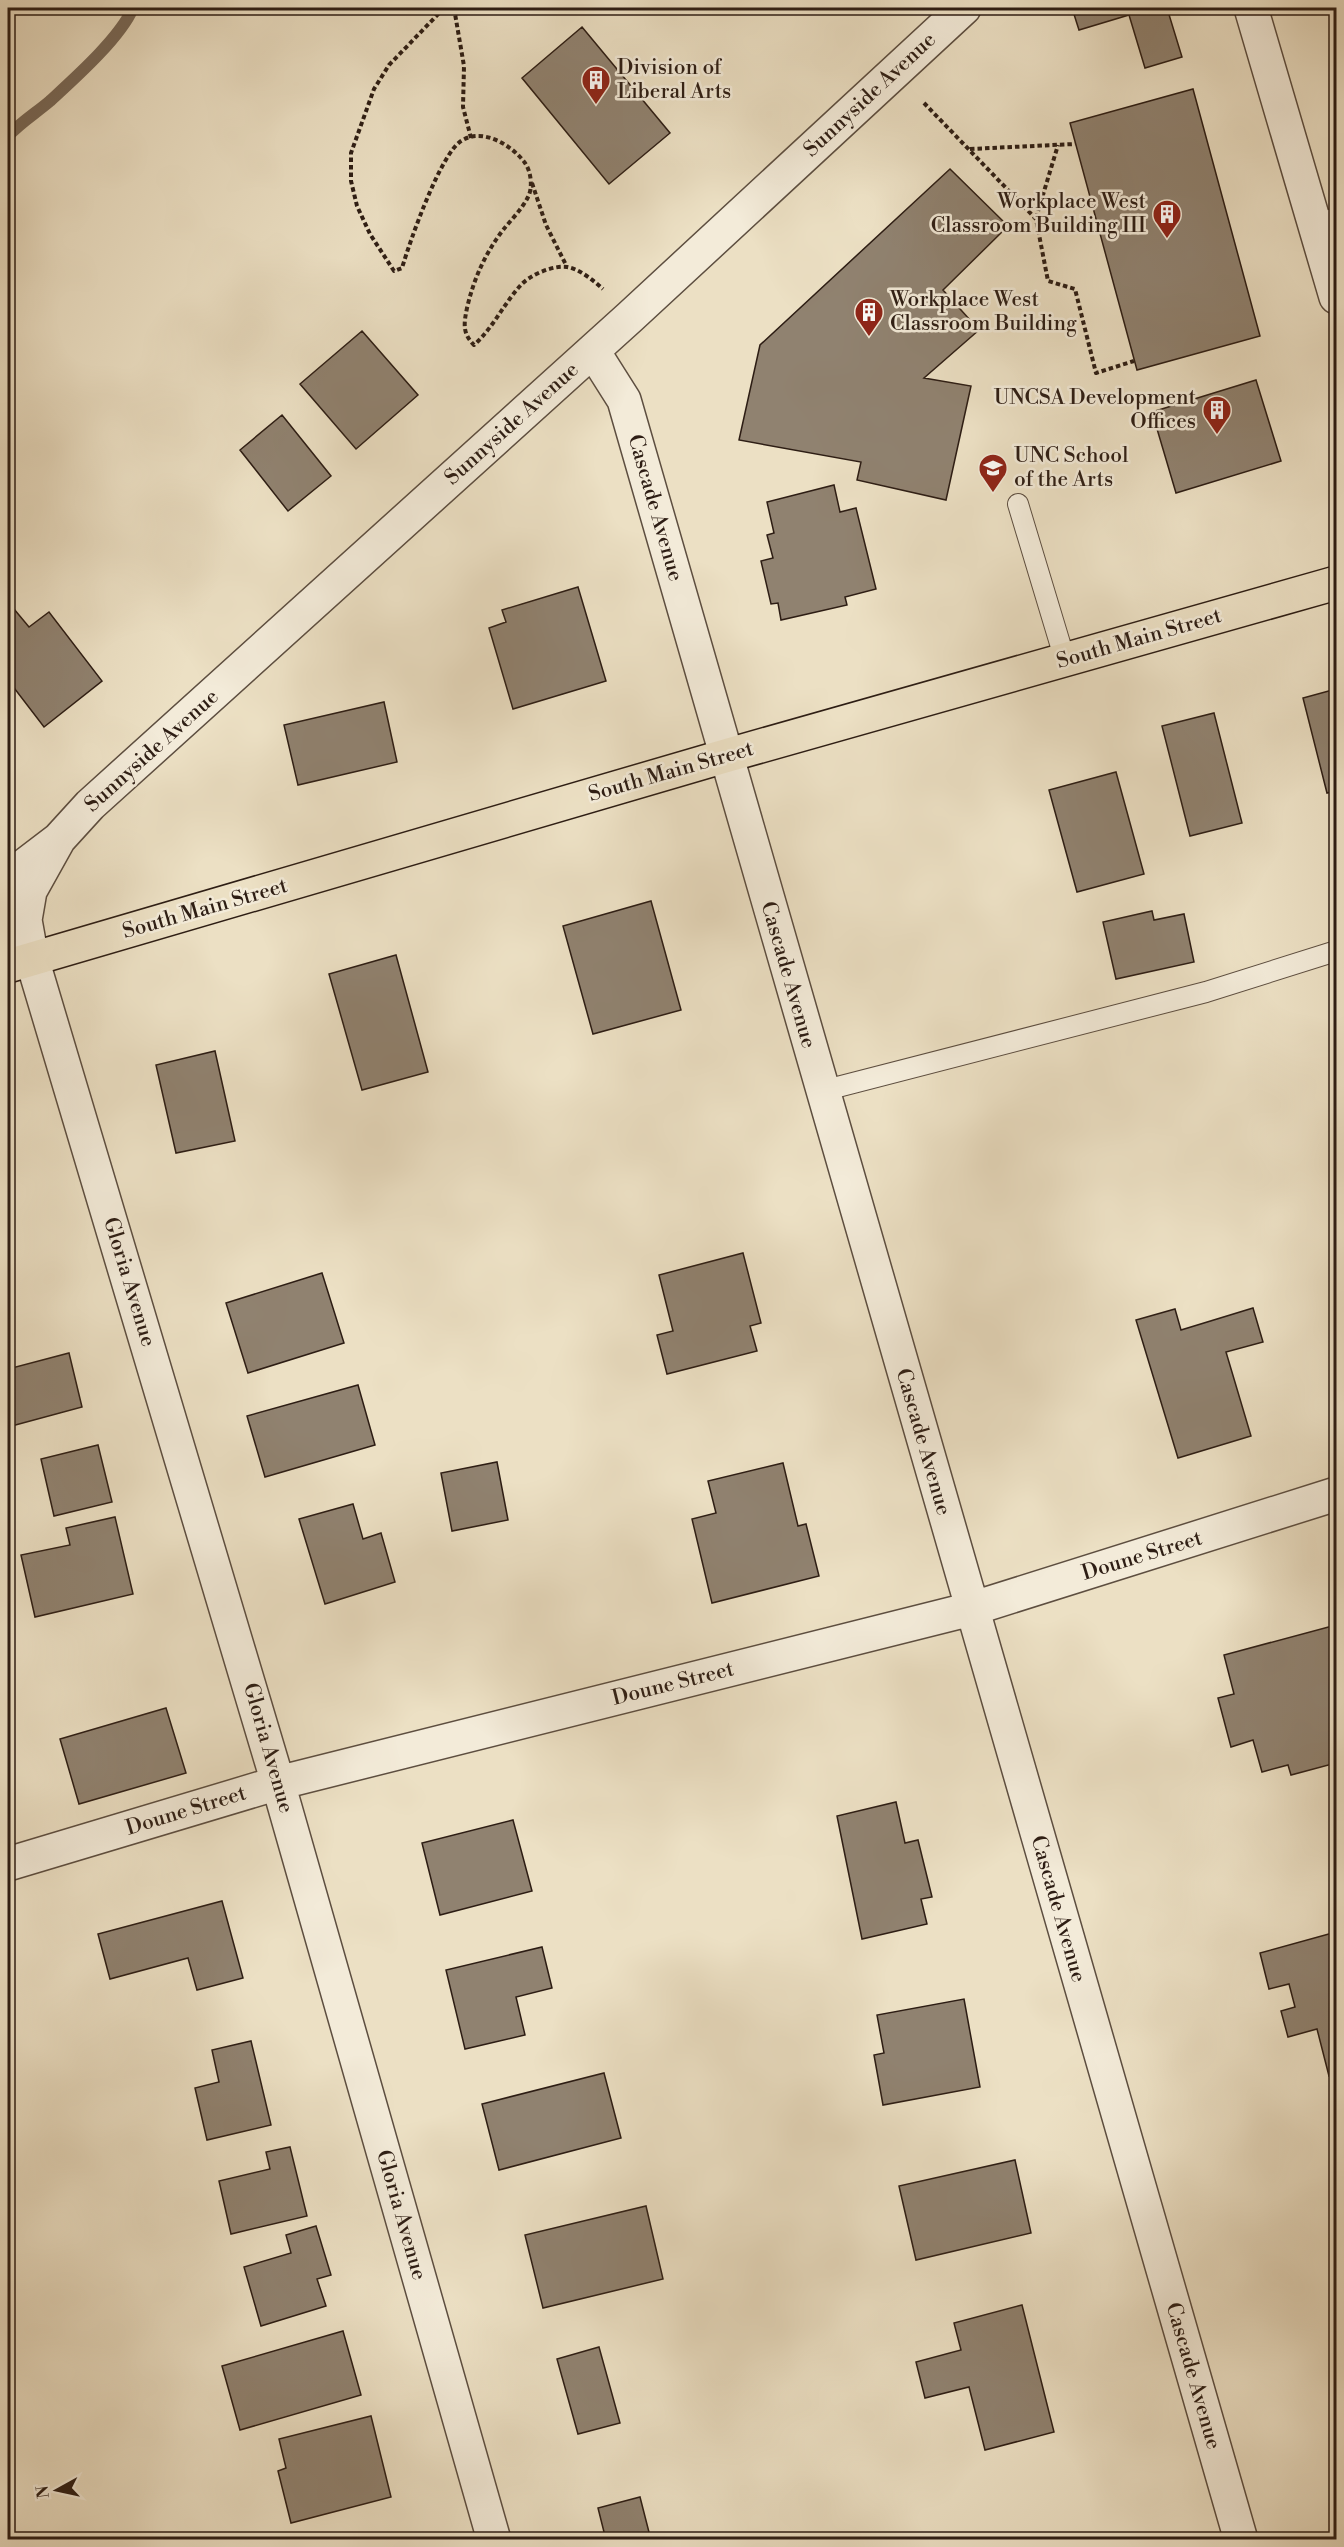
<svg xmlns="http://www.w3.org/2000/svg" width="1344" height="2547" viewBox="0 0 1344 2547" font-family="'Libre Bodoni',serif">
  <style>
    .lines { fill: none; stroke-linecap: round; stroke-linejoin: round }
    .stream { stroke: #796a5a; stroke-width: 12 }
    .building { fill: #908270; stroke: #2d1d14; stroke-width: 1.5 }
    .lane-casing { stroke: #5d4e40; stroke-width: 22 }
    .street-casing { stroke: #5d4e40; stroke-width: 36 }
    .primary-casing { stroke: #2d1d14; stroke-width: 36 }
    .path { stroke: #2d1d14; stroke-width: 4; stroke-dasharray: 4.5 3; stroke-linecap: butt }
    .lane { stroke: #f3ebd9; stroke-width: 20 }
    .street { stroke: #f3ebd9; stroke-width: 33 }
    .primary { stroke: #ece0c4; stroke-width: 33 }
    .labels { text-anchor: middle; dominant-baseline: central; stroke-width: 5; stroke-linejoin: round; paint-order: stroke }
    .poi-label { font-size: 21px; fill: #2d1d14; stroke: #f3ebd9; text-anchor: start }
    .street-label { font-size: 21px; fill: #2d1d14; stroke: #f3ebd9 }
  </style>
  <rect width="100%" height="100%" fill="#ece0c4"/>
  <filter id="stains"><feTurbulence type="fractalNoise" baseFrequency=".00333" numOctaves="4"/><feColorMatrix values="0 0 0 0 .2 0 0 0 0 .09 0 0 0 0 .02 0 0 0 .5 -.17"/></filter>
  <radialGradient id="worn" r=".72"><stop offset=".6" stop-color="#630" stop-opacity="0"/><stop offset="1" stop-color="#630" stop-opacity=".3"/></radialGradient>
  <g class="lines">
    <path class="stream" d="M8 136C21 122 36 113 50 101 75 78 120 38 133 8"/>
  </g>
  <path class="building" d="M1072 8H1167L1182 57 1145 68 1129 15 1079 30Z
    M582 27 670 133 609 184 522 78Z
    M1193 89 1260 336 1137 370 1070 123Z
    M950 169 1008 226 943 290 979 330 924 378 971 386 946 500 857 480 861 462 739 440 760 345Z
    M362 331 418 395 356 449 300 384Z
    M1256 380 1281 461 1176 493 1152 412Z
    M282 415 331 476 288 511 240 450Z
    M834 485 840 512 856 508 876 589 845 597 847 605 781 620 778 603 771 604 761 561 773 558 767 535 774 533 767 502Z
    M578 587 606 681 513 709 489 628 506 622 502 610Z
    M14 609 29 627 49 612 102 681 44 727 8 680V614Z
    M1336 689V791L1327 793 1303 698Z
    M384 702 397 762 298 785 284 725Z
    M1214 713 1242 823 1190 836 1162 726Z
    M1116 772 1144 874 1077 892 1049 790Z
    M651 901 681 1010 593 1034 563 926Z
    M1152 911 1154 920 1184 914 1194 962 1116 979 1103 922Z
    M396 955 428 1072 362 1090 329 974Z
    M215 1051 235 1141 176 1153 156 1065Z
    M743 1253 761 1323 750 1326 757 1351 667 1374 657 1335 673 1331 659 1275Z
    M322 1273 344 1343 248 1373 226 1303Z
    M1253 1308 1263 1342 1226 1352 1251 1436 1178 1458 1136 1320 1175 1309 1181 1330Z
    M69 1353 82 1407 8 1427V1369Z
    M358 1385 375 1445 265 1477 247 1416Z
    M98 1445 112 1502 54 1516 41 1459Z
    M497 1462 508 1520 452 1531 441 1473Z
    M783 1463 798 1526 806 1524 819 1576 712 1603 692 1519 716 1513 708 1481Z
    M353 1504 363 1539 381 1533 395 1582 325 1604 299 1519Z
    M115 1517 133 1594 35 1617 21 1555 70 1545 66 1528Z
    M1336 1625V1763L1291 1775 1288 1765 1262 1772 1253 1740 1231 1747 1218 1698 1234 1694 1224 1655Z
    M166 1708 186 1773 79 1804 60 1739Z
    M896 1802 905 1843 918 1840 932 1897 921 1899 927 1924 862 1939 837 1816Z
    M513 1820 532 1891 440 1915 422 1843Z
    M222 1901 243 1978 197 1990 188 1958 110 1979 98 1934Z
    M1336 1932V2074L1329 2076 1317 2029 1288 2037 1281 2011 1295 2007 1289 1984 1269 1989 1260 1953Z
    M542 1947 552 1988 516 1997 525 2035 465 2049 446 1970Z
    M964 1999 980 2087 883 2105 874 2055 884 2053 877 2015Z
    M251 2041 271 2125 207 2140 195 2088 219 2082 212 2050Z
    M604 2073 621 2138 499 2170 482 2104Z
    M290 2147 307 2216 231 2234 219 2181 270 2169 266 2152Z
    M1015 2160 1031 2233 916 2260 899 2186Z
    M646 2206 663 2279 543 2308 525 2235Z
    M316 2226 331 2275 317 2279 326 2306 261 2326 244 2267 291 2253 286 2235Z
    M1022 2305 1054 2432 985 2450 969 2387 925 2398 916 2362 961 2350 954 2323Z
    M343 2331 361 2395 240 2430 222 2366Z
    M599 2347 620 2423 578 2434 557 2359Z
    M371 2416 391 2497 291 2523 278 2471 286 2468 279 2439Z
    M640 2497 651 2540H606L598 2508Z"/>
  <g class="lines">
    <g class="lane-casing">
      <path id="lane" d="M1315 225 1336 218
        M1018 504 1065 660
        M822 1091 1206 992 1336 951"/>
    </g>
    <g class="street-casing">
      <path id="street" d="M1251 8 1336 297
        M593 351 624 400 1241 2540
        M59 839 30 891 25 920 32 959 278 1783 494 2540
        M8 878 59 839 90 805 630 317 964 8
        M8 1864 278 1783 971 1609 1336 1494"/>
    </g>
    <g class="primary-casing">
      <path id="primary" d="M8 966 725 756 1336 583"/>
    </g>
    <path class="path" d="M444 8 389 65 374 89 351 153V181L357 206 370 234 394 271 402 268C410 241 440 155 461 141 482 127 512 145 525 163 531 171 533 188 528 197 522 209 511 220 503 230 485 254 474 278 467 308 464 323 462 333 474 345 493 328 503 305 520 286 529 275 553 265 567 267 580 269 594 281 603 289
      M454 8 464 66 463 107 471 138
      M924 103 1036 219 1048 281 1075 289 1096 373 1134 361
      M970 149 1075 144
      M532 183 546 225 567 267
      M1036 218 1058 145"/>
    <use href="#lane" class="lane"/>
    <use href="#street" class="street"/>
    <use href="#primary" class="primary"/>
  </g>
  <defs>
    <g id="building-pin" transform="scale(1.5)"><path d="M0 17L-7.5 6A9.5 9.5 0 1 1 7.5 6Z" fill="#8f2418" stroke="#f3ebd9"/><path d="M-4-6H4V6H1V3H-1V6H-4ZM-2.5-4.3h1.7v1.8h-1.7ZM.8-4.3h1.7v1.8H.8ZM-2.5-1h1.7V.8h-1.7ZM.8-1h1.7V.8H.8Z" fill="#fff"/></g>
    <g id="university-pin" transform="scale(1.5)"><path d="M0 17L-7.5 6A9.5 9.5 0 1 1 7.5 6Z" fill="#8f2418" stroke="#f3ebd9"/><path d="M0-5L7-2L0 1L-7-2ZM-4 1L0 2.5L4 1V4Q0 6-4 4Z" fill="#fff"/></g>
  </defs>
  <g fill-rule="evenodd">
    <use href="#building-pin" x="596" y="80"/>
    <use href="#building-pin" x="1167" y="214"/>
    <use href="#building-pin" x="869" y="312"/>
    <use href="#building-pin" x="1217" y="410"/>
    <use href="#university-pin" x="993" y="468"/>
  </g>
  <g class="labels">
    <g class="poi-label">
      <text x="617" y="68">Division of<tspan x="617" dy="24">Liberal Arts</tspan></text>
      <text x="1146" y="202" text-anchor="end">Workplace West<tspan x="1146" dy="24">Classroom Building III</tspan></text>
      <text x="890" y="300">Workplace West<tspan x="890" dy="24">Classroom Building</tspan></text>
      <text x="1196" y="398" text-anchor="end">UNCSA Development<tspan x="1196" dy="24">Offices</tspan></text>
      <text x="1014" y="456">UNC School<tspan x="1014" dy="24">of the Arts</tspan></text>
    </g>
    <g class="street-label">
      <text transform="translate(870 95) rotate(-43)">Sunnyside Avenue</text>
      <text transform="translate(512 424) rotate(-42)">Sunnyside Avenue</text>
      <text transform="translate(655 508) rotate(74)">Cascade Avenue</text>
      <text transform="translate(1139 639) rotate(-16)">South Main Street</text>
      <text transform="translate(152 751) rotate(-42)">Sunnyside Avenue</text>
      <text transform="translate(671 772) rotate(-16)">South Main Street</text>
      <text transform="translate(205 909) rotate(-16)">South Main Street</text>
      <text transform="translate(788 975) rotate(74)">Cascade Avenue</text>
      <text transform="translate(129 1282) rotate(73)">Gloria Avenue</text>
      <text transform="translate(923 1442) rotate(74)">Cascade Avenue</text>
      <text transform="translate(1142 1556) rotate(-17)">Doune Street</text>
      <text transform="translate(673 1684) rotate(-14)">Doune Street</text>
      <text transform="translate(268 1748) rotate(74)">Gloria Avenue</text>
      <text transform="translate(186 1811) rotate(-17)">Doune Street</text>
      <text transform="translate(1058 1909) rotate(74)">Cascade Avenue</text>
      <text transform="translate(401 2215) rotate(74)">Gloria Avenue</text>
      <text transform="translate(1193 2376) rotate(74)">Cascade Avenue</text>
    </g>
  </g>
  <rect width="1344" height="2547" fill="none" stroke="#ece0c4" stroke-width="30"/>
  <rect x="9" y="9" width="1326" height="2529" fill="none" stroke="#2d1d14" stroke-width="3"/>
  <rect x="15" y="15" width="1314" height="2517" fill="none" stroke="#2d1d14" stroke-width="1.5"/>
  <g transform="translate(57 2490) rotate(262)" stroke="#f3ebd9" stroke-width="4.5" paint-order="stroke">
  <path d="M0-4.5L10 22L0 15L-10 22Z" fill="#2d1d14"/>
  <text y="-9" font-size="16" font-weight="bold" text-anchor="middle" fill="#2d1d14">N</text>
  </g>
  <rect width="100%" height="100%" filter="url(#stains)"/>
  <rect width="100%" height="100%" fill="url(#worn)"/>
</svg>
